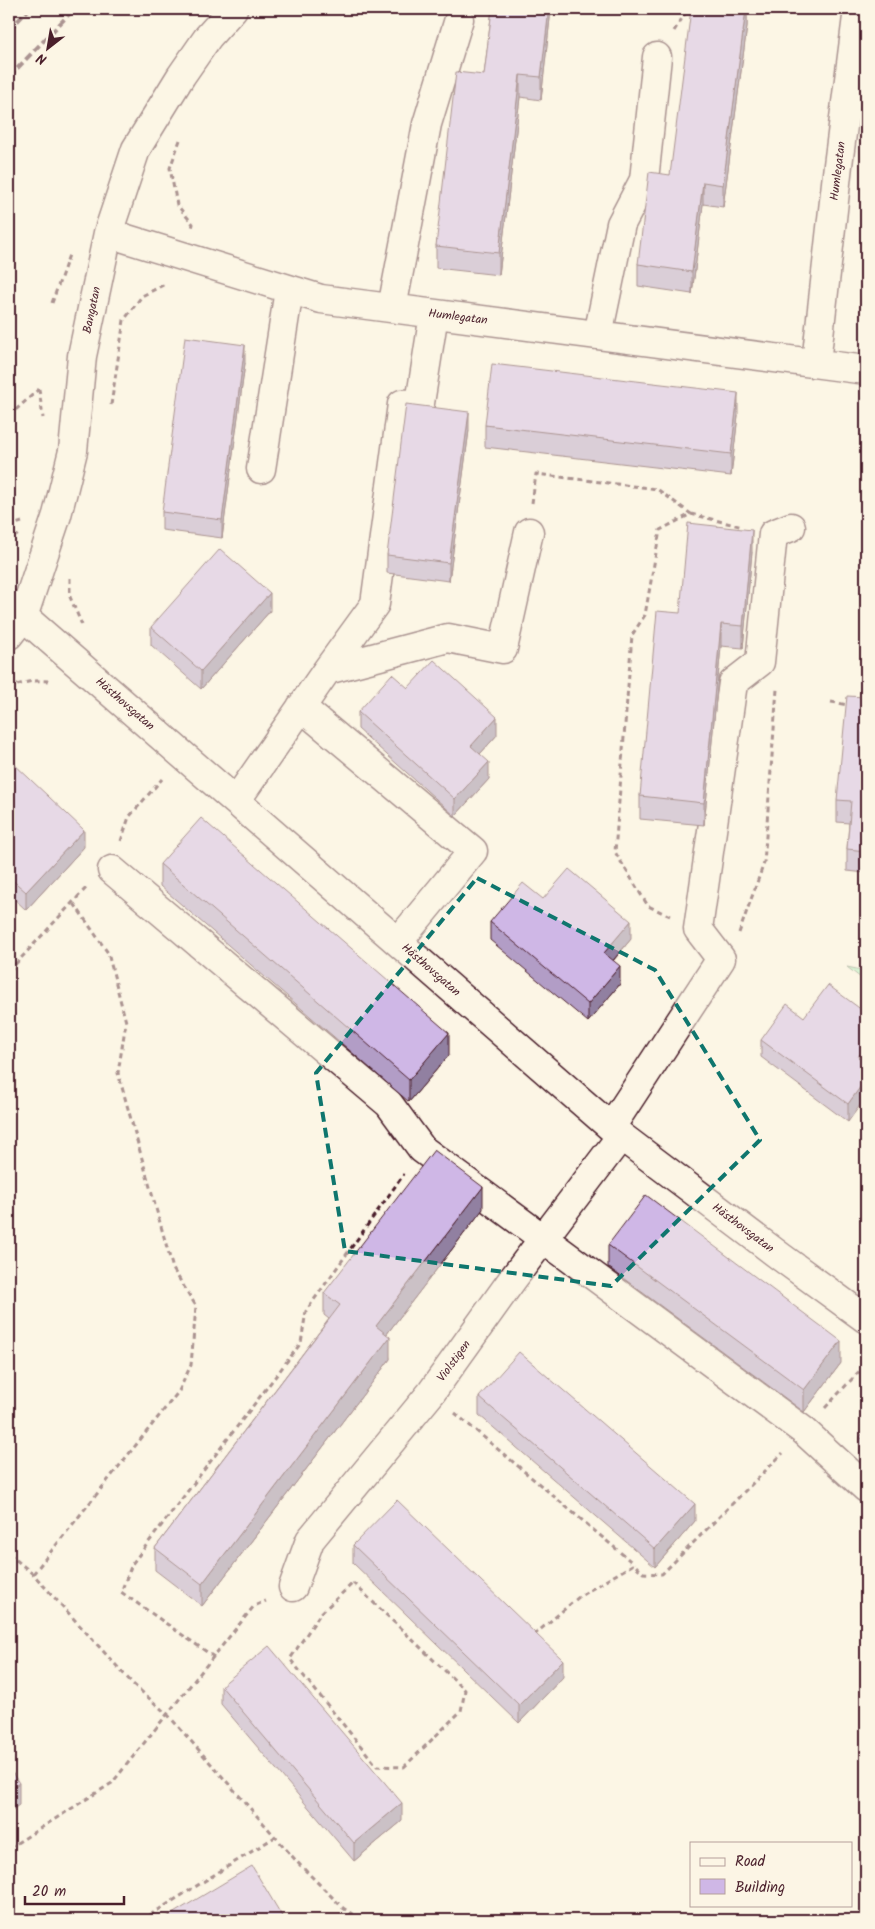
<svg xmlns="http://www.w3.org/2000/svg" width="875" height="1929" viewBox="0 0 875 1929" font-family="Kalam,sans-serif">
  <style>
    .green { fill: #abf0bb; stroke: #7a8873 }
    .lines { fill: none; stroke-linecap: round; stroke-linejoin: round }
    .minor-casing { stroke: #4a1f2b; stroke-width: 31 }
    .path { stroke: #4a1f2b; stroke-width: 3; stroke-dasharray: 5 4; stroke-linecap: butt }
    .minor { stroke: #fcf5e5; stroke-width: 28 }
    .rail { stroke: #4a1f2b; stroke-width: 4; stroke-dasharray: 8 4; stroke-linecap: butt }
    .wall { fill: #b29dc6; stroke: #4a1f2b }
    .shaded-wall { fill: #9180a1; stroke: #4a1f2b }
    .building { fill: #cfb7e6; stroke: #4a1f2b }
    .marked { fill: none; stroke: #0f766e; stroke-width: 4; stroke-dasharray: 10 6; stroke-linejoin: round }
    .labels { text-anchor: middle; dominant-baseline: central; stroke-width: 5; stroke-linejoin: round; paint-order: stroke }
    .street-label { font-size: 12px; fill: #4a1f2b; stroke: #fcf5e5 }
  </style>
  <rect width="100%" height="100%" fill="#fcf5e5"/>
  <filter id="ink" filterUnits="userSpaceOnUse"><feTurbulence type="fractalNoise" baseFrequency=".02" numOctaves="2"/><feDisplacementMap in="SourceGraphic" scale="10" xChannelSelector="R" yChannelSelector="G"/><feConvolveMatrix kernelMatrix="1 2 1 2 8 2 1 2 1" color-interpolation-filters="sRGB"/></filter>
  <g filter="url(#ink)">
    <path class="green" d="M847 967 866 971V982Z"/>
    <g class="lines">
      <g class="minor-casing">
        <path id="minor" d="M108 233 321 299 866 370
          M392 308 427 124 459 19
          M598 335 621 224 644 180 657 57
          M816 363 838 165 858 9
          M261 469 289 290
          M9 604 621 1136 781 1257 866 1319
          M9 635 23 617 57 515 73 451 82 356 108 233 136 149 181 76 208 37 233 9
          M327 670 375 604 402 404 420 403 434 314
          M301 707 473 851 398 942
          M236 801 327 670 448 638 503 649 529 532
          M112 870 389 1104 422 1149 804 1431 866 1488
          M611 1127 721 959 698 929 733 683 760 662 773 534 791 527
          M293 1587 310 1540 431 1393 512 1280 621 1136"/>
      </g>
      <path class="path" d="M674 31 688 9
        M180 140 170 168 177 205 193 224 192 228
        M52 303 70 252
        M39 389 43 418
        M111 405 124 320 142 296 165 284
        M9 416 39 389
        M532 503 536 474 657 489 691 514
        M9 526 22 522
        M9 530 18 536
        M70 578V597L82 625
        M9 689C21 682 35 680 49 681
        M831 702 848 705
        M121 841 129 817 162 779
        M670 916 648 906 615 852 632 635 645 615 660 530 691 514 743 527
        M739 933 764 863 777 689
        M9 971 87 887
        M825 1408 866 1364
        M455 1413 634 1564
        M9 1554 33 1574 133 1684 168 1715 300 1865 343 1908 361 1920
        M33 1574 179 1391 191 1365 196 1306 173 1269 118 1073 126 1022 108 953 73 902
        M353 1583 465 1690 461 1711 404 1767 377 1766 290 1659 320 1614Z
        M534 1635 580 1596 634 1564 643 1573 662 1574 783 1453
        M214 1657 121 1592 132 1564 301 1343 306 1311 404 1174
        M9 1848 112 1783 254 1606 266 1601
        M142 1920 275 1837"/>
      <use href="#minor" class="minor"/>
      <path class="rail" d="M9 30 29 9
        M9 77 74 9"/>
    </g>
    <path class="wall" d="M492 9H551L541 100 520 97 499 275 436 268V246L484 75Z
      M747 9V26L723 207 703 204 692 294 638 286V264L670 175Z
      M245 363 222 538 162 530V512Z
      M738 415 731 476 485 447V425Z
      M469 430 449 581 387 573V555Z
      M752 552 743 648 721 646 704 825 640 819V796L680 613Z
      M270 611 201 689 151 645V627Z
      M408 688 497 735 480 754 489 779 455 816 358 729V712Z
      M866 697V873L847 871V849L849 823 837 822V800Z
      M9 767 84 847 26 910 9 894Z
      M160 864 449 1055 409 1102 160 886Z
      M543 899 631 939 613 961 620 984 588 1022 490 940V922Z
      M866 1013 848 1122 761 1057V1040L804 1017Z
      M483 1209 386 1335 390 1359 202 1606 155 1570V1548L329 1319 324 1315V1293Z
      M608 1245 841 1363 804 1412 608 1267Z
      M479 1397 695 1521 655 1567 479 1415Z
      M866 1429V1460L860 1455V1437Z
      M353 1545 563 1677 519 1723 353 1563Z
      M221 1686 402 1821 354 1861 221 1704Z"/>
    <path class="shaded-wall" d="M549 9H551L541 100V77Z
      M746 9H747V26L723 207V185Z
      M520 75V97L499 275V253Z
      M703 182V204L692 294V272Z
      M245 345V363L222 538V520Z
      M738 393V415L731 476V454Z
      M469 412V430L449 581V563Z
      M752 530V552L743 648V626Z
      M270 593V611L201 689V671Z
      M721 624V646L704 825V803Z
      M497 717V735L471 764V746Z
      M489 762V779L455 816V799Z
      M84 830V847L26 910V892Z
      M631 921V939L604 971V953Z
      M620 966V984L588 1022V1004Z
      M449 1033V1055L409 1102V1080Z
      M866 1046V1063L858 1057Z
      M866 1079V1097L848 1122V1104Z
      M483 1187V1209L376 1348V1326Z
      M390 1337V1359L202 1606V1584Z
      M841 1341V1363L804 1412V1390Z
      M695 1504V1521L655 1567V1549Z
      M563 1660V1677L519 1723V1705Z
      M19 1783V1805L9 1812V1790Z
      M402 1803V1821L354 1861V1843Z
      M282 1916V1920H275Z"/>
    <path class="building" d="M492 9H549L541 77 520 75 499 253 436 246 456 72 484 75Z
      M691 9H746L723 185 703 182 692 272 638 264 649 172 670 175Z
      M185 337 245 345 222 520 162 512Z
      M492 364 738 393 731 454 485 425Z
      M406 404 469 412 449 563 387 555Z
      M688 523 752 530 743 626 721 624 704 803 640 796 657 611 680 613Z
      M220 549 270 593 201 671 151 627Z
      M434 660 497 717 471 746 489 762 455 799 358 712 392 674 408 688Z
      M847 696 866 697V851L847 849 851 801 837 800Z
      M13 763 84 830 26 892 9 877V767Z
      M201 818 449 1033 409 1080 160 864Z
      M569 869 631 921 604 953 620 966 588 1004 490 922 523 883 543 899Z
      M828 985 866 1013V1046L858 1057 866 1063V1079L848 1104 761 1040 787 1004 804 1017Z
      M434 1150 483 1187 376 1326 390 1337 202 1584 155 1548 340 1305 324 1293Z
      M646 1195 841 1341 804 1390 608 1245Z
      M519 1352 695 1504 655 1549 479 1397Z
      M866 1429V1442L860 1437Z
      M397 1500 563 1660 519 1705 353 1545Z
      M269 1646 402 1803 354 1843 221 1686Z
      M9 1768 19 1783 9 1790Z
      M252 1866 282 1916 275 1920H162Z"/>
  </g>
  <path d="M0 0H875V1929H0ZM477 878 655 970 760 1140 611 1286 345 1251 316 1073Z" fill="#fcf5e5" fill-opacity=".55" fill-rule="evenodd"/>
  <path class="marked" d="M477 878 655 970 760 1140 611 1286 345 1251 316 1073Z"/>
  <g class="labels">
    <g class="street-label">
      <text transform="translate(838 171) rotate(-83)">Humlegatan</text>
      <text transform="translate(92 310) rotate(-78)">Bangatan</text>
      <text transform="translate(458 317) rotate(7)">Humlegatan</text>
      <text transform="translate(125 704) rotate(41)">Hästhovsgatan</text>
      <text transform="translate(431 970) rotate(41)">Hästhovsgatan</text>
      <text transform="translate(743 1228) rotate(37)">Hästhovsgatan</text>
      <text transform="translate(454 1361) rotate(-54)">Violstigen</text>
    </g>
  </g>
  <rect width="875" height="1929" fill="none" stroke="#fcf5e5" stroke-width="30"/>
  <rect x="15" y="15" width="845" height="1899" fill="none" stroke="#4a1f2b" stroke-width="2" filter="url(#ink)"/>
  <rect x="690" y="1842" width="162" height="65" fill="#fcf5e5" stroke="#b59f9b"/>
  <rect x="700" y="1858" width="25" height="8" fill="#fcf5e5" stroke="#b59f9b"/>
  <text x="735" y="1866" font-size="15" fill="#4a1f2b">Road</text>
  <rect x="700" y="1879" width="25" height="15" fill="#cfb7e6" stroke="#b59f9b"/>
  <text x="735" y="1892" font-size="15" fill="#4a1f2b">Building</text>
  <g transform="translate(48 48) rotate(211)" stroke="#fcf5e5" stroke-width="4" paint-order="stroke">
  <path d="M0-4L9 19L0 12L-9 19Z" fill="#4a1f2b"/>
  <text y="-8" font-size="14" font-weight="bold" text-anchor="middle" fill="#4a1f2b">N</text>
  </g>
  <path d="M25 1896v8h99v-8" fill="none" stroke="#4a1f2b" stroke-width="2.5"/>
  <text x="32" y="1896" font-size="15" fill="#4a1f2b" stroke="#fcf5e5" stroke-width="4" paint-order="stroke">20 m</text>
</svg>
